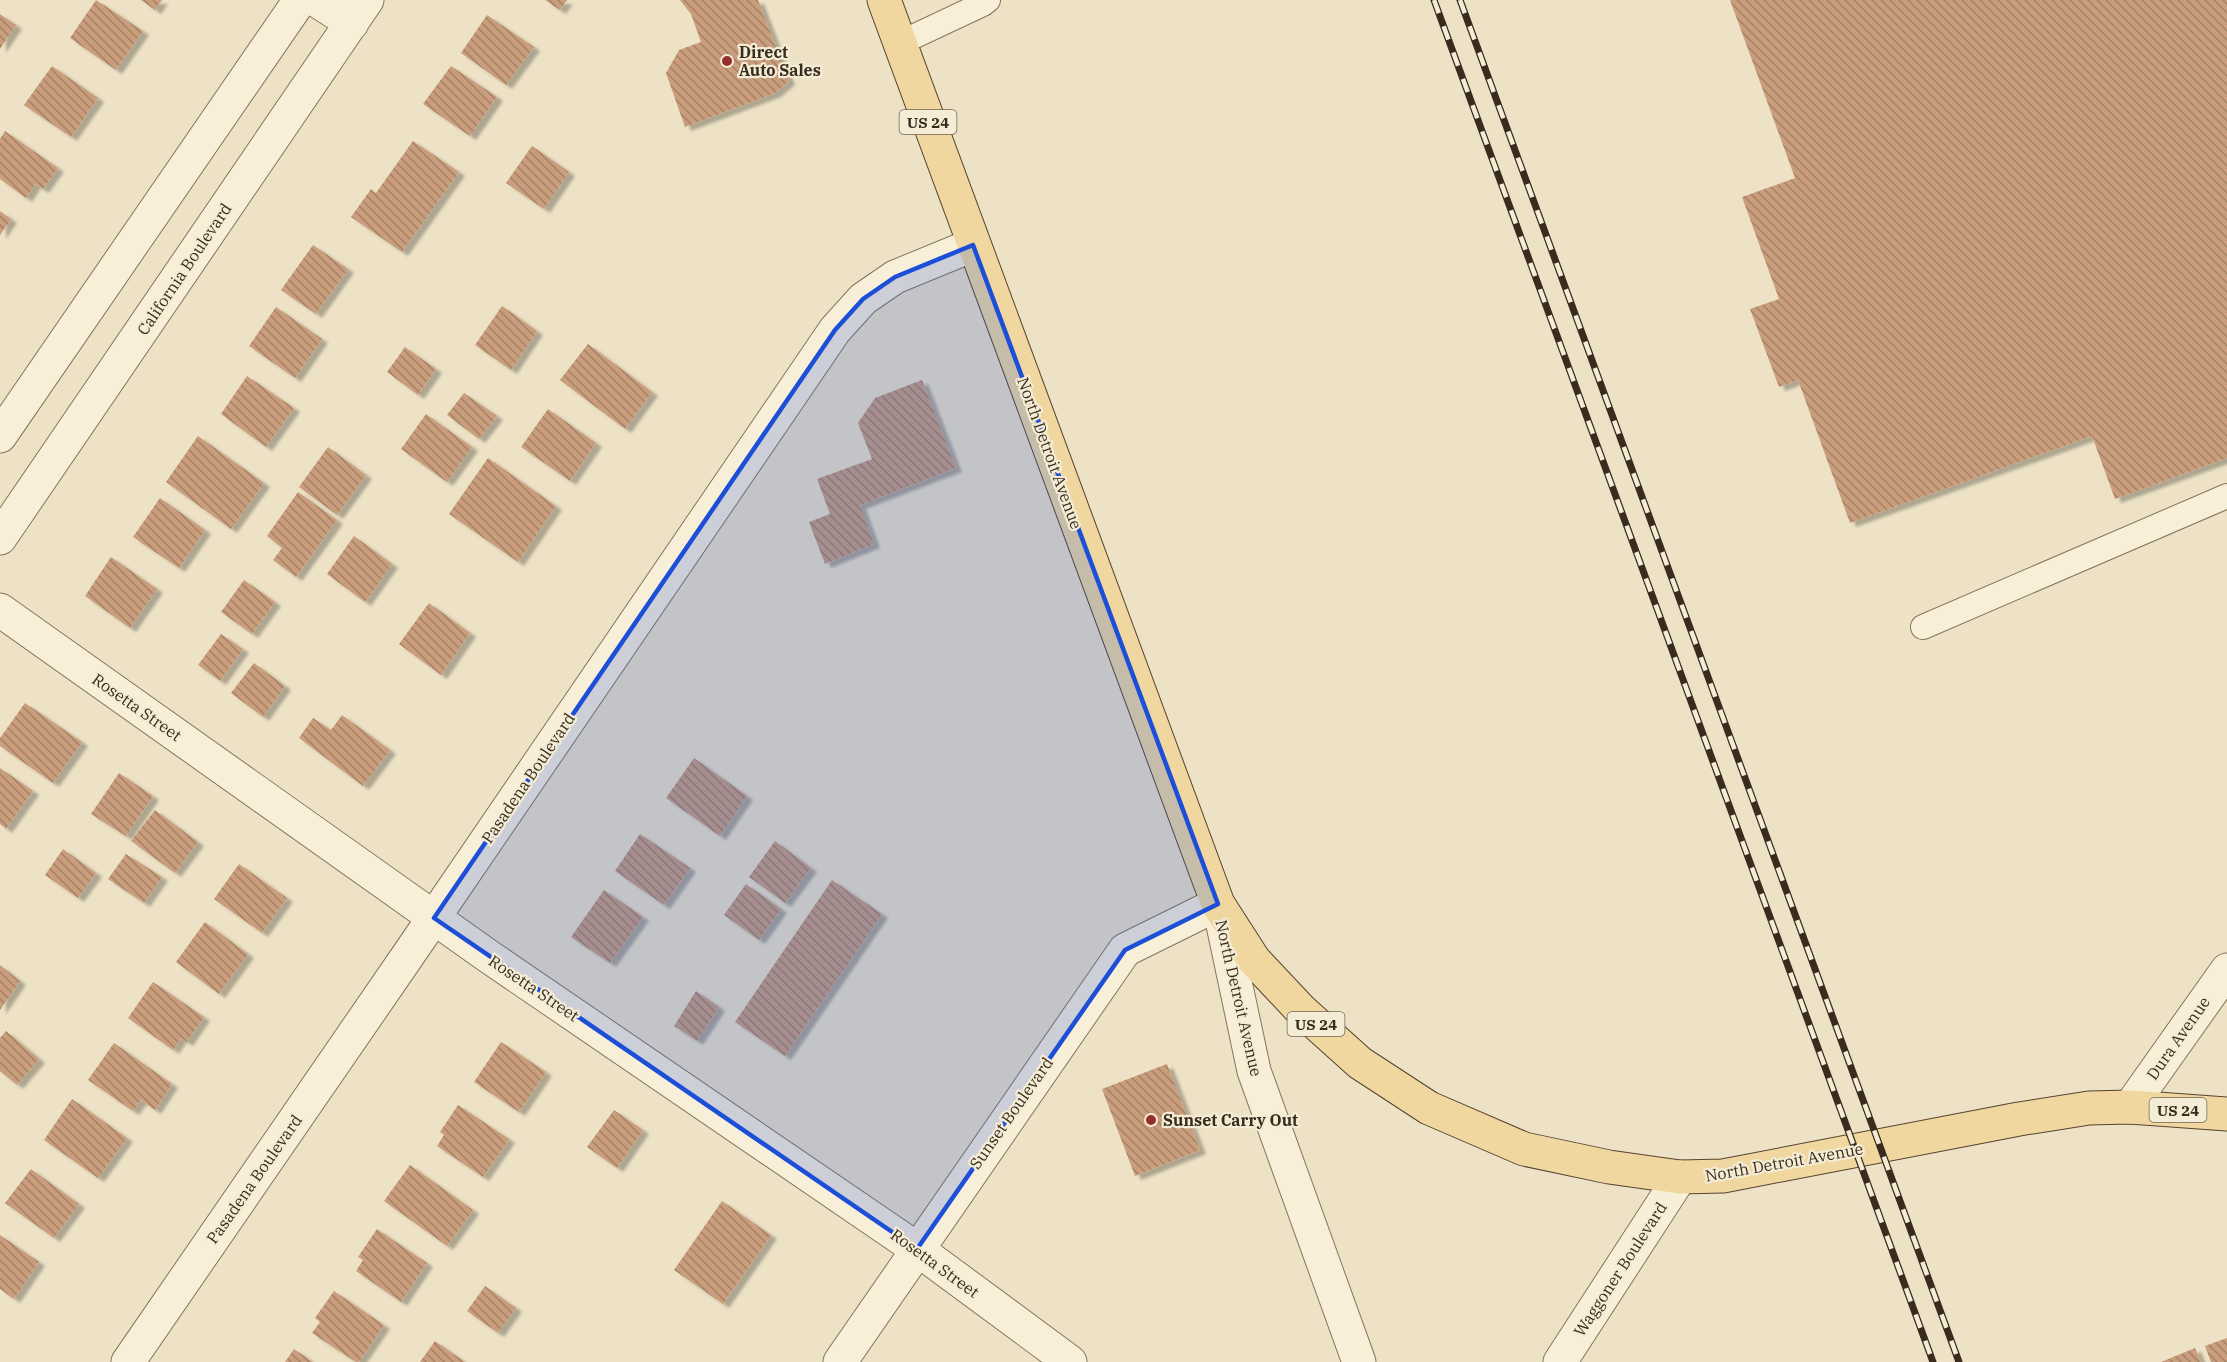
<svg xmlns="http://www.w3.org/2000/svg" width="2227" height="1362" viewBox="0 0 2227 1362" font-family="'IBM Plex Serif',serif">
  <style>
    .building { fill: url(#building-back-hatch); filter: url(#shadow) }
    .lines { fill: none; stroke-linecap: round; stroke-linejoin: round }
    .service-casing { stroke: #88745c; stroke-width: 26 }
    .minor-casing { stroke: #88745c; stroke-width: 35 }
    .tertiary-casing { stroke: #88745c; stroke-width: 35 }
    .primary-casing { stroke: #564230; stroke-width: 35 }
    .service { stroke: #f8efd8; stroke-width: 24 }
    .minor { stroke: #f8efd8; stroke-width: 33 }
    .tertiary { stroke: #f8efd8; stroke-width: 33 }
    .primary { stroke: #efd79f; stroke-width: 33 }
    .rail-casing { stroke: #382c1f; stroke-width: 7 }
    .rail { stroke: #f5ecd5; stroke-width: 4.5; stroke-dasharray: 14; stroke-linecap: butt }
    .marked { fill: #1d4ed8; fill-opacity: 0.2; stroke: #1d4ed8; stroke-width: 4.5; stroke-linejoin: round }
    .poi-dot { fill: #952e2d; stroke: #f5ecd5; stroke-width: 2 }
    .labels { text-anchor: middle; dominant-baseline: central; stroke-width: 4.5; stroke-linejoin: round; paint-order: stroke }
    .shield { fill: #f5ecd5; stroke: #716656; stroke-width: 1.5 }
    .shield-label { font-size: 15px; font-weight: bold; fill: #382c1f }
    .poi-label { font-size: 16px; font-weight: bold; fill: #382c1f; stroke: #f5ecd5; text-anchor: start }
    .street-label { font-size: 16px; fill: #382c1f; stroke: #f5ecd5 }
  </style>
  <defs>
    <pattern id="building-back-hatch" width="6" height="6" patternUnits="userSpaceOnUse" patternTransform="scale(1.5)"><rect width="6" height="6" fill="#ca9e7c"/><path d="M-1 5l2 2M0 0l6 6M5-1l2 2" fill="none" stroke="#a58165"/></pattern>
    <filter id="shadow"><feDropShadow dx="6" dy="4" stdDeviation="1.5" flood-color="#0004"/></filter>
  </defs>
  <rect width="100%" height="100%" fill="#ede2c5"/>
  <path class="building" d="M96 0 143 31 116 70 70 38Z
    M141 0H162L155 10Z
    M545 0H567L560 10Z
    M680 0H758L789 81 775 93 685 127 666 73 679 50 701 42 691 14Z
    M1730 0H2227V458L2115 499 2092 436 1850 523 1798 380 1779 387 1750 309 1779 299 1742 197 1795 178Z
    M0 14 16 25 0 49Z
    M487 15 534 47 506 85 461 53Z
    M52 66 98 98 71 137 24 105Z
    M451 66 497 97 470 136 423 104Z
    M5 131 58 168 43 189 35 184 26 198 0 179V139Z
    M413 141 459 172 402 252 351 217 371 189 376 193Z
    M532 146 569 172 544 209 506 183Z
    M0 211 11 219 0 235Z
    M313 245 348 269 316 314 281 290Z
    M502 306 537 331 511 370 475 345Z
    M276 307 322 339 295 378 249 346Z
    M588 344 652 392 625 429 560 380Z
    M405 347 436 369 418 395 387 372Z
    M247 376 294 408 266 447 221 414Z
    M922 380 956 468 860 505 874 544 825 564 809 522 830 514 817 479 872 459 858 423 875 398Z
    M464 393 497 416 479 439 447 415Z
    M548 409 596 443 570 481 521 447Z
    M426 414 472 447 447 482 401 449Z
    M198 436 264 483 231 529 166 482Z
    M328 447 366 475 337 515 299 487Z
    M488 458 556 506 518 562 449 514Z
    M298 492 337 520 296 577 273 560 282 548 267 536Z
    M160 498 205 530 179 568 133 537Z
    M354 536 392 564 365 602 327 574Z
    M111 557 157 589 130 628 85 596Z
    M244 580 275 602 252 634 221 612Z
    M429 603 470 633 441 675 399 644Z
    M221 634 243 649 220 681 198 665Z
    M254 663 285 686 263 717 231 693Z
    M25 703 82 742 53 783 0 746V738Z
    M342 715 390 750 363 786 299 738 313 718 331 730Z
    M694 758 747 796 720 836 666 798Z
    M0 768 33 791 6 829 0 824Z
    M119 773 153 796 126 836 91 814Z
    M155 810 198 842 175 873 131 841Z
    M640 834 690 868 664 905 615 871Z
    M775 841 811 868 785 903 749 877Z
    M63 849 96 873 78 898 45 875Z
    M126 854 162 877 144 903 108 879Z
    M239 864 287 898 262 933 214 899Z
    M832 880 882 914 785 1056 735 1022Z
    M746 884 781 909 759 940 724 915Z
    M604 890 643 917 610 963 571 937Z
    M205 922 248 954 219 994 176 962Z
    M0 965 20 981 0 1010Z
    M153 982 204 1017 187 1042 181 1038 173 1050 128 1018Z
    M696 991 719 1007 697 1041 674 1026Z
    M6 1031 39 1059 17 1085 0 1071V1038Z
    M501 1042 546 1072 519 1112 474 1082Z
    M114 1043 172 1084 155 1110 141 1100 133 1111 88 1080Z
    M1167 1064 1200 1150 1135 1176 1102 1089Z
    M72 1099 127 1138 98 1178 44 1140Z
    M458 1105 509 1139 483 1177 437 1146 444 1135 440 1132Z
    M614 1110 643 1130 617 1168 587 1147Z
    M410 1165 473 1210 447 1246 384 1201Z
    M31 1169 79 1204 54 1238 5 1203Z
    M722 1201 771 1235 723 1304 674 1270Z
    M377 1229 427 1263 401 1302 356 1271 363 1260 358 1257Z
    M0 1235 39 1262 14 1299 0 1289Z
    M485 1286 516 1308 498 1333 467 1311Z
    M334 1291 384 1325 359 1362H356L312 1333 320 1322 315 1318Z
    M2227 1338V1362H2211L2205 1346Z
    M435 1341 465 1362H420Z
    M2195 1348 2201 1362H2161Z
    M294 1349 313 1362H285Z"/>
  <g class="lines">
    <g class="service-casing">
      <path id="service" d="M900 43 983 4 988 0
        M1923 627 2227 496"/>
    </g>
    <g class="minor-casing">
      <path id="minor" d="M316 0 352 23
        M0 436 300 0
        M0 538 367 0
        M0 610 488 956 917 1249 1070 1362
        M128 1362 411 951 835 330 863 299 895 277 973 245
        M840 1362 1125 950 1218 904"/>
    </g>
    <g class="tertiary-casing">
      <path id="tertiary" d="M1219 906 1254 1071 1359 1362
        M2130 1107 2227 970
        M1560 1362 1680 1177"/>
    </g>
    <g class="primary-casing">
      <path id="primary" d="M884 0 1218 904 1254 960 1301 1010 1360 1063 1429 1108 1524 1149 1609 1167 1680 1177 1723 1176 2019 1119 2089 1108 2130 1107 2227 1114"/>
    </g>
    <use href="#service" class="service"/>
    <use href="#minor" class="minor"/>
    <use href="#tertiary" class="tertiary"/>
    <use href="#primary" class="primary"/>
    <g class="rail-casing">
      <path id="rail" d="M1434 0 1933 1362
        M1460 0 1959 1362"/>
    </g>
    <use href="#rail" class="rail"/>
  </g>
  <path class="marked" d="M973 245 1218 904 1125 950 917 1249 434 918 835 330 863 299 895 277Z"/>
  <g class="poi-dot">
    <circle cx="727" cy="61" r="6"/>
    <circle cx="1151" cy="1120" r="6"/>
  </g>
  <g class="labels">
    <g class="shield">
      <rect x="899.5" y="110" width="57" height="24" rx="4.5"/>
      <rect x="1287.5" y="1012" width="57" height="24" rx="4.5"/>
      <rect x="2149.5" y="1098" width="57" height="24" rx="4.5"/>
    </g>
    <g class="shield-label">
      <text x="928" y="122">US 24</text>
      <text x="1316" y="1024">US 24</text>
      <text x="2178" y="1110">US 24</text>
    </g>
    <g class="poi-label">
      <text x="739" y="52">Direct<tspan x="739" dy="18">Auto Sales</tspan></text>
      <text x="1163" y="1120">Sunset Carry Out</text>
    </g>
    <g class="street-label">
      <text transform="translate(184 269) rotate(-56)">California Boulevard</text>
      <text transform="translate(1050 453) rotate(70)">North Detroit Avenue</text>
      <text transform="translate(137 707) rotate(35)">Rosetta Street</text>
      <text transform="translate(528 778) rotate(-56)">Pasadena Boulevard</text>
      <text transform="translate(534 988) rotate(34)">Rosetta Street</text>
      <text transform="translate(1239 998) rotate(77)">North Detroit Avenue</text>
      <text transform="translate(2178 1038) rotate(-55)">Dura Avenue</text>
      <text transform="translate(1011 1113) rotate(-55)">Sunset Boulevard</text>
      <text transform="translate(1784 1162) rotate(-10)">North Detroit Avenue</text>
      <text transform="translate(254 1179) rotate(-55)">Pasadena Boulevard</text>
      <text transform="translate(935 1263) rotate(36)">Rosetta Street</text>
      <text transform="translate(1620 1269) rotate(-57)">Waggoner Boulevard</text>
    </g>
  </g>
</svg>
